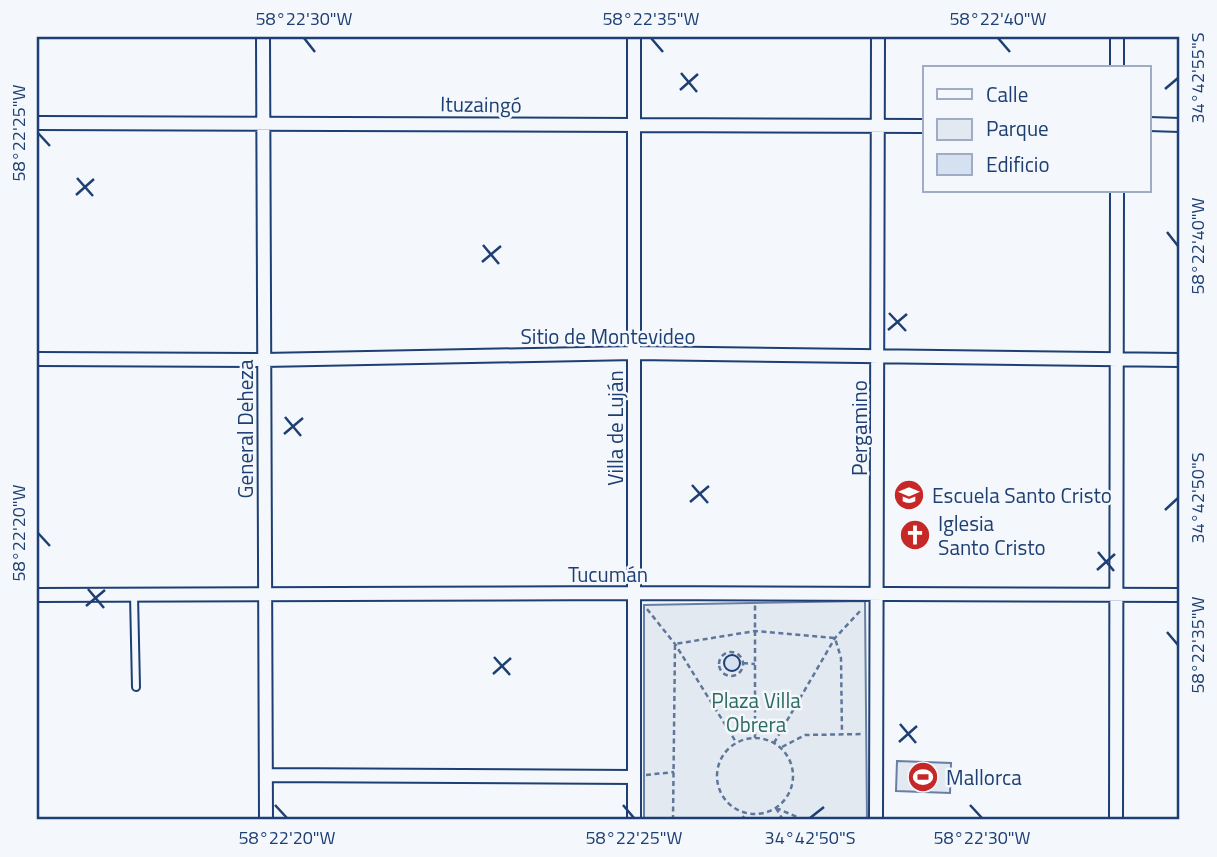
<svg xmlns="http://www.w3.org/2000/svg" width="1217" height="857" viewBox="0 0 1217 857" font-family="'Titillium Web',sans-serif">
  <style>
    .green { fill: #e3e9f0; stroke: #687fa3; stroke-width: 2 }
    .building { fill: #d5e0f0; stroke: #1d3f73; stroke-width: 2 }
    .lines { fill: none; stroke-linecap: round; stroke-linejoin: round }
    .service-casing { stroke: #1d3f73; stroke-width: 10 }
    .minor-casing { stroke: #1d3f73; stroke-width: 16 }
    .path { stroke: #5e769c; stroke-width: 2.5; stroke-dasharray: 5 3.5; stroke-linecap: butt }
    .service { stroke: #f4f7fb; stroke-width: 6 }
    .minor { stroke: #f4f7fb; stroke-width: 12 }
    .ticks { fill: none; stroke: #1d3f73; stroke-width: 2.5 }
    .labels { text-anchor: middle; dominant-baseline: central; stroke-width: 5; stroke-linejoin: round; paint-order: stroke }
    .street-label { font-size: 21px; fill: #1d3f73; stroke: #f4f7fb }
    .poi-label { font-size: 21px; fill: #1d3f73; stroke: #f4f7fb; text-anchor: start }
    .park-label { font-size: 21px; fill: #2c6c60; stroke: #f4f7fb }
    .neatline { fill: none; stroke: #1d3f73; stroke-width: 2.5 }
    .ticks-label { font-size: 18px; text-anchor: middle; fill: #1d3f73 }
  </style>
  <rect width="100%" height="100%" fill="#f4f7fb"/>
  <path class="green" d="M865 601 867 820H644V605Z
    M897 761 951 763 950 793 896 791Z"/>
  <path class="building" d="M724 663a8 8 0 1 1 16 0a8 8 0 1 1-16 0Z"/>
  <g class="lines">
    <g class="service-casing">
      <path id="service" d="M134 595 136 687"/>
    </g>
    <g class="minor-casing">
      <path id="minor" d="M263 37 266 820
        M1117 37V68
        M37 123 925 126
        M1149 124 1180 125
        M37 359 264 360 635 353 1180 360
        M37 595 634 593 1180 595
        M267 775 634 777
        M634 820V37
        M876 820 878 37
        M1116 820 1117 191"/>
    </g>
    <path class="path" d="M647 609 675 644 736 742
      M719 664a12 12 0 1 1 24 0a12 12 0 1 1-24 0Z
      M743 663 755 664
      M717 776a38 38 0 1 1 76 0a38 38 0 1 1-76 0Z
      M755 738V604
      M774 743 835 638 862 609
      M782 747 805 735 863 734
      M646 775 674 772
      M776 808 802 819 832 820
      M776 808 783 820
      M673 820 675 644 755 631 835 638 841 658 842 735
      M741 820 746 814
      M851 820H862"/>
    <use href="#service" class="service"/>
    <use href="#minor" class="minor"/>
  </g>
  <path class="ticks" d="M304 38 315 52M651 38 663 52M998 38 1010 52M681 73 697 92M1165 89 1178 78M680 90 698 74M38 133 50 146M77 178 93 196M76 195 94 179M1167 232 1178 246M483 245 499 264M482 262 501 246M889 313 906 331M888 330 907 314M285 417 301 436M284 434 303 418M692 485 708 503M690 502 709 486M1165 510 1178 498M38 533 50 546M1098 552 1114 571M1097 570 1115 554M88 589 104 608M86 606 105 590M1167 632 1178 645M494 657 510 675M493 674 511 658M900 724 916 743M899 742 917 726M275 805 287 818M623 805 634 818M970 805 982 818M810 818 824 807"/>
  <defs>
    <g id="school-disc" transform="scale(1.575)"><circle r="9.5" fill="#c62828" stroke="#f4f7fb"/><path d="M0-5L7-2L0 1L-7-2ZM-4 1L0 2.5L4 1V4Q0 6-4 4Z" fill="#fff"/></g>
    <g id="church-disc" transform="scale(1.575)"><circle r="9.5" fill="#c62828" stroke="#f4f7fb"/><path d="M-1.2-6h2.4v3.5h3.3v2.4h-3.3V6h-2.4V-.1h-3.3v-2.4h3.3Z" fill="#fff"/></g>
    <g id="stadium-disc" transform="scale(1.575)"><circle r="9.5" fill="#c62828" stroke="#f4f7fb"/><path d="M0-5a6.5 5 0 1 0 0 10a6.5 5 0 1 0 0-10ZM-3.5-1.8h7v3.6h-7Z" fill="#fff"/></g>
  </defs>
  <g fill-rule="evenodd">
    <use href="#school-disc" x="909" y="495"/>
    <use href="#church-disc" x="915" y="535"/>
    <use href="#stadium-disc" x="923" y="777"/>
  </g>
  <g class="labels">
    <g class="street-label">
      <text transform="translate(481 104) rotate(1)">Ituzaingó</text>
      <text x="608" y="336">Sitio de Montevideo</text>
      <text transform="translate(615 428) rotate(-90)">Villa de Luján</text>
      <text transform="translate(859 428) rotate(-90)">Pergamino</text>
      <text transform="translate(245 429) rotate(-90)">General Deheza</text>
      <text x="608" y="574">Tucumán</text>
    </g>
    <g class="poi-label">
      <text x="932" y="495">Escuela Santo Cristo</text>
      <text x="938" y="523">Iglesia<tspan x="938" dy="24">Santo Cristo</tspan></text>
      <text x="946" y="777">Mallorca</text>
    </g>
    <g class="park-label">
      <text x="756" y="700">Plaza Villa<tspan x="756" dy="24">Obrera</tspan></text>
    </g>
  </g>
  <rect width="1217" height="857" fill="none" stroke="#f4f7fb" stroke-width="77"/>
  <rect x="923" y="66" width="228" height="126" fill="#f4f7fb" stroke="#9eadc5" stroke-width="2"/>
  <rect x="937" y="89" width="35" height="10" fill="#f4f7fb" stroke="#9eadc5" stroke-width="2"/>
  <text x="986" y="102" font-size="21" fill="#1d3f73">Calle</text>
  <rect x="937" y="119" width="35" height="21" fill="#e3e9f0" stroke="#9eadc5" stroke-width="2"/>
  <text x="986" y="136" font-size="21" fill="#1d3f73">Parque</text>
  <rect x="937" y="154" width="35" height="21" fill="#d5e0f0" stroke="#9eadc5" stroke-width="2"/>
  <text x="986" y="172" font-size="21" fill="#1d3f73">Edificio</text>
  <rect x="38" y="38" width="1140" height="780" class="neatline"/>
  <g class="ticks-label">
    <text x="304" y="25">58°22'30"W</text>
    <text x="651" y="25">58°22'35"W</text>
    <text x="998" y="25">58°22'40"W</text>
    <text transform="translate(1198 78) rotate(-90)" y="6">34°42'55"S</text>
    <text transform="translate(19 133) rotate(-90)" y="6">58°22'25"W</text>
    <text transform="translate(1198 246) rotate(-90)" y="6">58°22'40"W</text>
    <text transform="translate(1198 498) rotate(-90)" y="6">34°42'50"S</text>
    <text transform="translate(19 533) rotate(-90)" y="6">58°22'20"W</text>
    <text transform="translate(1198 645) rotate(-90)" y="6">58°22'35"W</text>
    <text x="287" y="844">58°22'20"W</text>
    <text x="634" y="844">58°22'25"W</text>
    <text x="810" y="844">34°42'50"S</text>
    <text x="982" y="844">58°22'30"W</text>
  </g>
</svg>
